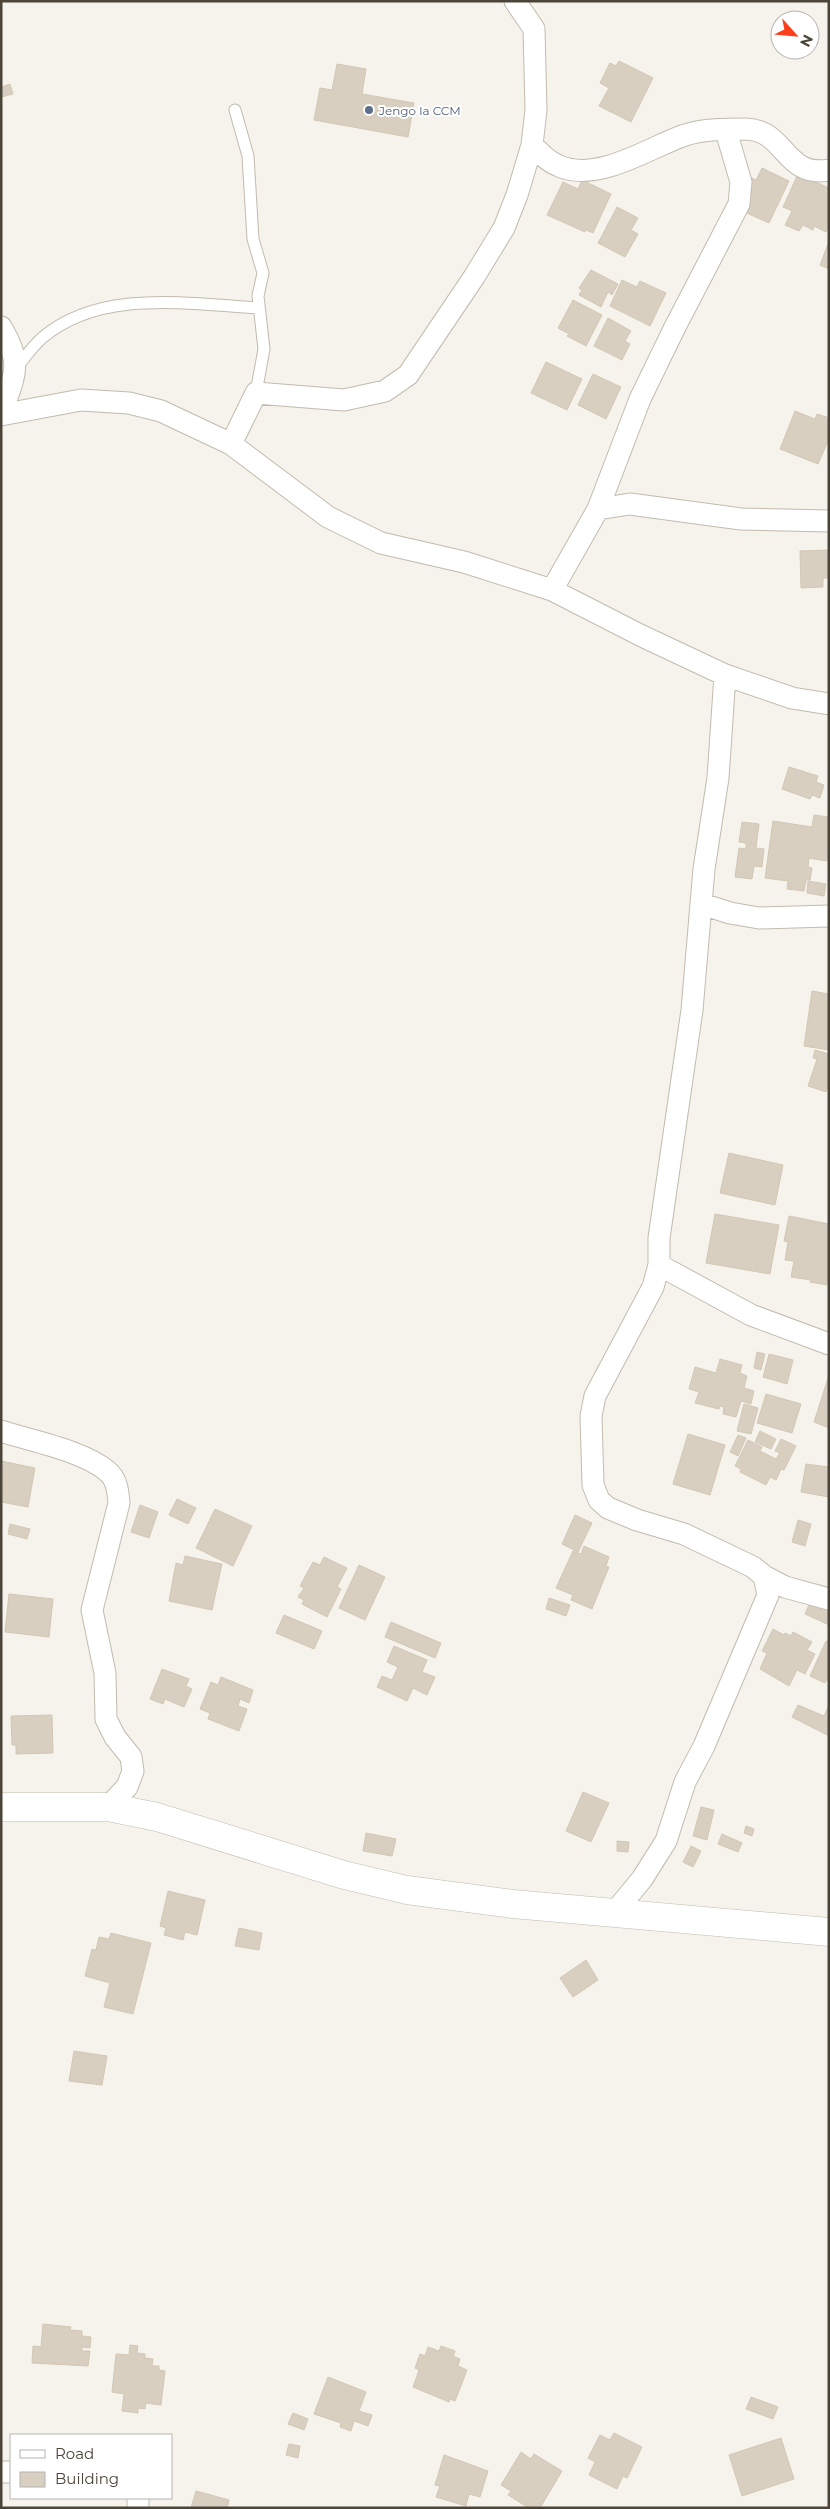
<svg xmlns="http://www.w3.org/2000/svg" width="830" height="2509" viewBox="0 0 830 2509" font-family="Montserrat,sans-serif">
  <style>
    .building { fill: #d8cfc1; stroke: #d3c7b4 }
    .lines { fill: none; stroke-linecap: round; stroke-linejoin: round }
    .service-casing { stroke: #c2bbae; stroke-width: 13 }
    .minor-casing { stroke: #c2bbae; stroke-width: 23 }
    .tertiary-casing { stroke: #c2bbae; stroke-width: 29 }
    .service { stroke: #fff; stroke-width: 11 }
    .minor { stroke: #fff; stroke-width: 21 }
    .tertiary { stroke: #fff; stroke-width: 28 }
    .service-dot { fill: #5c6f8a; stroke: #fff; stroke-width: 2 }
    .labels { text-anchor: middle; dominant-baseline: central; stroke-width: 4; stroke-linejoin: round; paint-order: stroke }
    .service-label { font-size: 12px; fill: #4e5e75; stroke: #fff; text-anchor: start }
  </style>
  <rect width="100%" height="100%" fill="#f6f3ec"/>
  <path class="building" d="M619 61 653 78 631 122 599 106 609 88 600 83 610 63 616 66Z
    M337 64 366 69 362 94 414 103 408 137 314 120 320 88 332 90Z
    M10 84 13 94 1 97V87Z
    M762 168 789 181 769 223 742 211 750 177 756 180Z
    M798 174 829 188V226L826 232 814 226 813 230 803 225 799 231 785 225 792 211 783 207Z
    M582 180 611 194 593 233 586 230 585 232 547 215 563 182 578 189Z
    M617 207 638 218 631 230 638 234 625 257 598 243Z
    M828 244H829V269L820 265Z
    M591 270 618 284 612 295 608 292 601 307 579 295 582 290 579 288Z
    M622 280 637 287 640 281 666 293 650 326 610 306Z
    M573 300 602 315 586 346 567 336 569 334 558 328Z
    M608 318 631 331 625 341 630 344 622 360 594 346Z
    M546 362 582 379 567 410 531 393Z
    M593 374 621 387 606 419 578 405Z
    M795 411 815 419 817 414 829 418V439L818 464 780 449Z
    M829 550V578H823V587L801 588 800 551Z
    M789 767 818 776 816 782 824 785 820 798 812 795 810 799 782 789Z
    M814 815 829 817V850L827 861 809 858 808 867 812 868 810 880H806L804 891 787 889 788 881 765 878 773 821 812 827Z
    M742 822 759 824 756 848 764 849 762 867 754 866 752 879 735 877 739 848 746 849V843L739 842Z
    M808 881 826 884 824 896 807 893Z
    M812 991 829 994V1050L804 1046Z
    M815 1050 829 1054V1083L826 1092 808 1086 817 1059 813 1058Z
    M729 1153 783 1165 775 1205 720 1193Z
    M715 1214 779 1225 770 1274 706 1263Z
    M789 1216 829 1224 827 1285 810 1282 811 1280 791 1277 794 1261 785 1260 788 1242 784 1241Z
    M757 1352 765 1354 761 1370 754 1368Z
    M769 1354 793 1360 787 1384 763 1377Z
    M720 1359 742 1365 740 1373 747 1376 744 1388 754 1391 751 1404 741 1401 736 1417 723 1414 724 1407 720 1406 719 1409 695 1403 699 1392 689 1389 695 1367 716 1373Z
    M829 1375V1428L814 1422Z
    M766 1394 801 1404 792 1433 757 1423Z
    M744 1404 758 1408 751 1434 737 1431Z
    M760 1431 776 1439 771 1449 755 1442Z
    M688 1434 725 1445 710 1495 673 1484Z
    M738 1435 746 1438 738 1456 730 1452Z
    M781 1439 796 1446 784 1470 781 1469 776 1480 770 1477 766 1485 740 1472 741 1469 735 1466 748 1440 762 1447 760 1451 776 1459 780 1453 775 1451Z
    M1 1461 35 1468 28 1507 1 1502Z
    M806 1464 829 1467V1497L801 1492Z
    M177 1499 196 1508 188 1524 169 1515Z
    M140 1505 158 1512 149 1538 131 1532Z
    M215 1509 252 1526 233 1566 196 1548Z
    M575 1515 592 1523 578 1552 562 1544Z
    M798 1520 811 1524 805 1546 792 1542Z
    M10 1524 30 1529 27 1539 8 1534Z
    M584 1546 609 1557 606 1566 609 1567 592 1609 571 1600 573 1595 556 1588 573 1551 581 1554Z
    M185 1556 222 1564 212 1610 169 1601 176 1563 183 1565Z
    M324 1557 347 1568 337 1587 341 1589 327 1617 302 1604 304 1600 298 1597 304 1588 300 1586 313 1562 320 1565Z
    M359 1565 385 1577 365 1620 339 1608Z
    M9 1594 53 1599 49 1637 5 1632Z
    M549 1598 570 1605 566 1616 546 1609Z
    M811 1600 829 1608V1625L805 1614Z
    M284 1615 322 1631 314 1649 276 1633Z
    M391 1622 441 1643 435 1658 385 1637Z
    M773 1629 784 1635 785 1633 791 1636 793 1632 812 1642 807 1650 815 1654 805 1674 797 1670 789 1686 760 1669 767 1653 762 1651Z
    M826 1641 829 1642V1675L825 1683 810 1676Z
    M394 1646 427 1660 422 1672 435 1677 427 1695 413 1688 407 1701 377 1687 382 1676 392 1680 398 1667 387 1662Z
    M162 1669 189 1679 186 1686 192 1689 184 1707 165 1699 163 1704 150 1699Z
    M221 1677 253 1690 249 1703 240 1699 238 1706 247 1709 239 1731 208 1719 210 1713 200 1709 211 1682 218 1685Z
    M798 1705 824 1716 829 1705V1736L792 1717Z
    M52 1715 53 1753 16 1754V1745H12L11 1716Z
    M583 1792 609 1803 591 1842 566 1831Z
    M701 1807 714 1810 707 1840 693 1836Z
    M746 1826 754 1829 752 1836 744 1833Z
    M366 1833 396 1839 392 1856 363 1851Z
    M722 1834 742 1843 738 1852 718 1844Z
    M617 1841 629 1842 628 1852 617 1851Z
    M691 1846 701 1851 693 1867 683 1862Z
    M168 1891 205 1900 197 1935 185 1932 183 1940 164 1935 166 1928 160 1926Z
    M239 1928 262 1933 259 1950 235 1946Z
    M111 1933 151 1943 133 2014 104 2007 110 1983 85 1976 92 1949 96 1950 99 1937 109 1939Z
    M586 1960 598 1980 573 1997 560 1978Z
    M74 2051 107 2056 102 2085 69 2081Z
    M43 2324 71 2327 70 2330 82 2331V2336L91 2337 90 2348 82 2347V2351H90L88 2366 32 2363 33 2346 41 2347Z
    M130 2345 138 2346 137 2353 145 2354V2358L153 2359 152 2366H159V2370L165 2371 161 2405 146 2403 145 2409 138 2408V2413L122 2411 124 2394 112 2392 116 2354 129 2355Z
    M441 2346 455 2351 453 2356 460 2359 458 2366 467 2370 455 2401 450 2399 449 2402 413 2387 419 2370 415 2368 420 2354 425 2356 428 2347 439 2351Z
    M328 2377 366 2392 359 2411 372 2415 368 2426 354 2421 351 2431 340 2427 341 2423 314 2414Z
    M751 2397 778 2407 773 2419 746 2409Z
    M293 2413 308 2419 304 2430 288 2424Z
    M614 2433 642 2447 627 2478 623 2476 617 2489 589 2475 595 2462 588 2458 600 2435 610 2440Z
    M781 2438 794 2479 742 2496 729 2455Z
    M289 2444 300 2446 298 2458 286 2455Z
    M521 2452 531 2459 534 2454 562 2471 540 2508H529L508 2495 511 2491 501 2485Z
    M444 2455 488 2471 480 2497 469 2494 466 2506 436 2497 440 2486 435 2485Z
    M196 2491 229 2500 227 2508H191Z"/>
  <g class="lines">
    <g class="service-casing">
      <path id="service" d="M235 110 248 156 253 239 263 273 258 296 264 349 256 393
        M17 367C25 357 33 346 42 338 100 288 189 304 259 308"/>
    </g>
    <g class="minor-casing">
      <path id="minor" d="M532 145C540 153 548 162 559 166 598 183 650 147 685 135 704 129 726 129 746 129 786 130 784 178 829 170
        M1 327C24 365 14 376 1 414
        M1 415 81 400 129 403 161 411 231 444 328 517 381 543 464 562 552 590 642 636 725 675 792 698 829 704
        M231 444 256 393 344 400 385 391 408 375 474 277 504 228 517 195 532 145 536 110 534 29 515 1
        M598 509 630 504 741 519 829 521
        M552 590 598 509 640 399 675 327 739 204 741 182 726 131
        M702 904 730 913 759 918 829 916
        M659 1265 751 1315 829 1344
        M1 1431C31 1441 84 1451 107 1471 117 1479 118 1491 119 1503L92 1610 105 1673 106 1719 115 1737 131 1757 133 1771 127 1787 108 1807
        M764 1576 785 1587 829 1599
        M614 1913 642 1879 666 1841 685 1782 704 1746 768 1595 764 1576 753 1567 684 1534 637 1520 608 1508 599 1500 593 1485 591 1416 595 1396 653 1287 659 1265V1238L692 1010 704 869 718 778 725 675
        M1 2472H11
        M138 2508V2498"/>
    </g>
    <g class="tertiary-casing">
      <path id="tertiary" d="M1 1807H108L157 1817 344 1875 407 1890 513 1904 829 1932"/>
    </g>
    <use href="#service" class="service"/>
    <use href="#minor" class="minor"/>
    <use href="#tertiary" class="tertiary"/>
  </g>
  <circle class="service-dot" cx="369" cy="110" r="5"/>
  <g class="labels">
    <g class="service-label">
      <text x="379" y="110">Jengo la CCM</text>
    </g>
  </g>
  <rect width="830" height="2509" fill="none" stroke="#4b4439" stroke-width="5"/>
  <rect x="10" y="2434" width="162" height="65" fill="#ffffff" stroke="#b7b4b0"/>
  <rect x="20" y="2450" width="25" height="8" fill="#ffffff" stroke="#b7b4b0"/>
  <text x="55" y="2459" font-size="15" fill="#4b4439">Road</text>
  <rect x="20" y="2472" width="25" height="15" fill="#d8cfc1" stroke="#b7b4b0"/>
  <text x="55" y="2484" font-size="15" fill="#4b4439">Building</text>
  <g transform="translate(795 35) rotate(117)"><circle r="24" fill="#ffffff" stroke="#b7b4b0"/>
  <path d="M0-4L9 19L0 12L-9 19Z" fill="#fc3f1d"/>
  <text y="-8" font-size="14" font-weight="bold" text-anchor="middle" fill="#4b4439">N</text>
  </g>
</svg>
